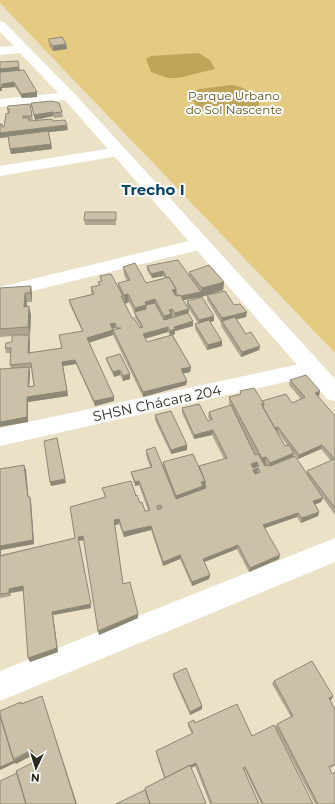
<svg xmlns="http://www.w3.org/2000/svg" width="335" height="804" viewBox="0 0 335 804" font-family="Montserrat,sans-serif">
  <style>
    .green { fill: #e5cb81 }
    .water { fill: #bfa559 }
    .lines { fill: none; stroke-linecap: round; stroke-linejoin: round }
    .minor { fill: #fff; fill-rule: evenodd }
    .tertiary { fill: #fff; fill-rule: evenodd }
    .wall { fill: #aea690; fill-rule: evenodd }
    .shaded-wall { fill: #8d8776 }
    .building { fill: #cac1a8; stroke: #8d8776; fill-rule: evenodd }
    .labels { text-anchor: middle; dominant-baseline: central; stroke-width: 4; stroke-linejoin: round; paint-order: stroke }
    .far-park-label { font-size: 12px; fill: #635117; stroke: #fff }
    .street-label { font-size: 14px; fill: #2d2a20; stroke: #fff }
    .far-district-label { font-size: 15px; font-weight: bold; fill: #064263; stroke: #fff }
  </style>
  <rect width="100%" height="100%" fill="#eae1c7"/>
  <path class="green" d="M0 0H335V353L0 3Z"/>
  <path class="water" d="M199 53 210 60 215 69 178 78H168L151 72 146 59 151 56Z
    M231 85C243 86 250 92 260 100L258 107C254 109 250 112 246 113 229 117 189 116 192 92L199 89Z"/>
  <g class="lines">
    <path class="minor" d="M69 92 74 93 76 96 74 99 0 107V99Z
      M119 147 124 149 127 152 124 155 0 176V166Z
      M201 238 207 240 210 244 207 248 0 299V287Z
      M314 361 321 364 325 369 321 374 0 446V428Z
      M335 538V562L0 701V671Z"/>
    <path class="tertiary" d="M0 21 4 22 74 93 335 379V401L327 399 64 99 20 53 0 55V47L14 46 0 32Z"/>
  </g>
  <path class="wall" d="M49 39 66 44 67 49 53 51 49 46Z
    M0 62 20 70 37 97 22 98 15 87 2 88V91H0Z
    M31 103 62 112 63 117 54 118 53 116 35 120Z
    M30 104 33 120H29V121H53L68 130 49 132 52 149 11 154 8 137 0 138V124H2L3 127H4L8 114 7 109Z
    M116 212V225H85L84 220Z
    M147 266 189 275V272L224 282 223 290 201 297 183 300 193 326 175 331V334L173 335 191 367 190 372 183 373 187 381 186 385 143 397 113 335 89 342 114 401 95 406 76 364 63 366 68 396 28 402V422L10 365 11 353H6L5 348 12 342V336L0 337V288L31 286 32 295V302H27L26 307 31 315 30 335H29L30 340V353L62 348 82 331 70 305 69 300 92 294 91 292V287L99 285 98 282H101L100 276 118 287V283L127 281 124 275 123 267 146 283 165 278 163 276 152 278 147 270ZM123 300 125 304 129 302 135 314V317L141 328H140L132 318ZM115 328 116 330H113L112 329ZM168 332 170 335 147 342 145 339ZM29 368H31L34 386H29L30 372Z
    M207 295 234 305 246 317 236 319 246 334 260 346 259 350 241 357 221 326V323L207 300Z
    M187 301 214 316V321L210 322 222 346 207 350 195 329V324L198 323 187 306Z
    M106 358 130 374V379L123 381 120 375 114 377 107 362Z
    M290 380 320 391 319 396H318L335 416V515L323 498 321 502 315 504 319 512 318 516 301 523 297 517 265 528 279 559 249 572 237 549 204 562 210 575 209 579 192 586 180 559 163 566 151 530 124 537 119 524 115 525 123 584 138 614V618L99 635 84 540 78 541 91 608 53 615 58 652 30 662 28 658 24 591 10 593 11 596 0 598V469L24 465 26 470 28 497H30L31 501 34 544 1 550V555L75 538 105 497 102 488 136 496 145 511 148 510 139 485 135 486 132 477 131 472 150 467 146 455V450L163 466V462L199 466 224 459 212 435 194 439 182 413V408L208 421 210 420 208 417 209 412 229 406V397L240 394V391L262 401 292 403 301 399 289 385ZM277 431 287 445 285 446ZM321 449 331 461 307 471V473L293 456V453L298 459Z
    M155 415 187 445V450L171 454 155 420Z
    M173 674 202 706V709L190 715 173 677Z
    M274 681 332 699 330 700 335 710V765L329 768 335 804H315L275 727 277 724 291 717 272 684Z
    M188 723H195L252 736 313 804H261L245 770H244L259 804H210L195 766 145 790V788L164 778 156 753V751L192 734 188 726Z"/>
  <path class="shaded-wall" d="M66 44 67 49 53 51V46Z
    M19 67 21 74H0V69Z
    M14 82 15 87 2 88V91H0V87L2 84Z
    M37 92V97L22 98 21 94Z
    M53 112V116L35 120 34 115Z
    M67 125 68 130 0 138V133Z
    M51 144 52 149 11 154 10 149Z
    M163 271V276L152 278 151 274Z
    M224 282 223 290 201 297 179 301V297L201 292 202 288Z
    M31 286 32 295V302L30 293Z
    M176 289V297L172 290Z
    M25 293 27 302 26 315 24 307Z
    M128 294 129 302 125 304 124 295Z
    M155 299V308L135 313V308L145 302Z
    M29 306 31 315 30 335 28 327Z
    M172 309V318L164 325V316L169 310Z
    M189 309 188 318 175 322V313Z
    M247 312 246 317 223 323 222 321 221 323 222 318Z
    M214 316V321L198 325 199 320Z
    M193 321V326L175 331V334L170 336V331L174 327Z
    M115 323V328L110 329V324Z
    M168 327V332L143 339V334Z
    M113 330V335L88 343 87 338Z
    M29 335 30 340 29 358 28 353Z
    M222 341V346L207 350 208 345Z
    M260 346 259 350 241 357 242 352Z
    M75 360 76 364 63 366 68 396 28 402V422L0 427V422L27 397 62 362Z
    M29 367 30 372 29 391 28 387Z
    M191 367 190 372 181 374V369Z
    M120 370V375L114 377 113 372Z
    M130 374V379L123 381V376Z
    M187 381 186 385 143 397V392Z
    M320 391 319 396 314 398 315 393Z
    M114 397V401L95 406 94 401Z
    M278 427 277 431 274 432 275 428Z
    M213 430 212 435 194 439V435Z
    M57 438 66 483 51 486 50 482Z
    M187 445V450L171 454V450Z
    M322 445 321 449 298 459 299 455Z
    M294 453 292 461 269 470 270 463Z
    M266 457 265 465 261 466 262 458Z
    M257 462V467L250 469 251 464Z
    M24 465 26 470 29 502 28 497Z
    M258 468 257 473 252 475 253 470Z
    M139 481V485L135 486V482Z
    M205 481V489L176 503V496L201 482Z
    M30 497 31 501 34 544 1 550V557H0V546Z
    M323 498 321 502 312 506 313 501Z
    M319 512 318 516 301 523 302 518Z
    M298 513 297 517 262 529 263 525Z
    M119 519V524L115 525 114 520Z
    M151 526V530L124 537 123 532Z
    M83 536 84 540 78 541 91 608 53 615 58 652 30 662 28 658 52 612 78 537Z
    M238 545 237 549 202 563 203 559Z
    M180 555V559L163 566V562Z
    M280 555 279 559 249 572 250 568Z
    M210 575 209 579 192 586V582Z
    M23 586 25 590 10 593 11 596 9 593V589Z
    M138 614V618L99 635 98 631Z
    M42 696 44 702 77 804H76Z
    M333 696 332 699 327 702 329 698Z
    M202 706V709L190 715V712Z
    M32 750 35 754 16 764 15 763 0 770V767Z
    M196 763 195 766 165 781V779Z
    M335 764V765L327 769 329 767Z"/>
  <path class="building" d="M62 37 66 44 53 46 49 42V39Z
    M18 61 19 67 0 69V62Z
    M24 70 37 92 21 94 14 82 2 84V87H0V72Z
    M52 101 59 103 62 112 53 113V112L34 115 31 103Z
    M30 104 32 116H23V118H29V121L52 119 53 121 65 120 67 125 0 133V124H2V127H4L6 114 9 113V109H7L8 106Z
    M48 131 51 144 10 149 8 136Z
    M85 212H116V220H84Z
    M178 260 201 292 181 296 180 295 178 296 176 293V289L169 277 167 278 163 271 151 274 147 266Z
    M135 263 146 283 169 277 176 289 172 290 176 296 180 295 189 309 175 313 172 309 169 310 171 314 164 316 155 299 145 302 146 305 135 308 128 294 124 295 118 283 130 280 123 267Z
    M209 265 224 282 202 288 189 272Z
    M111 274 123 296H121L132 318H134L140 328 143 327 134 312 146 309V305L155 303 164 320 188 313 193 321 174 327 175 329 170 331 168 327 143 334 147 342 172 335 191 367 181 369 187 381 143 392 113 330 87 338 114 397 94 401 75 360 62 362 67 391 27 397V417L0 422V369L29 367 28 387 34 386 31 363 10 365 11 348H5L6 343 12 342V335H29L28 353 62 348 59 335 83 331 69 300 94 294 91 287 100 285 98 282 102 281 100 276ZM115 323 117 328H121L113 330 110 324Z
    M31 286 30 293H25L24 307 29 306 28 327 0 329V288Z
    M225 291 234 305 240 304 247 312 222 318 207 295Z
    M202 297 214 316 199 320 187 301Z
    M235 317 246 334 251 332 260 346 242 352 222 321Z
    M209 320 222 341 208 345 195 324Z
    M120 354 130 374 123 376 120 370 113 372 106 358Z
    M306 375 320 391 315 393 335 416V459L322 445 299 455 278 427 275 428 263 407 264 404 262 401 286 394 292 403 305 397 290 380Z
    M254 388 264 404H261L285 446 289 445 294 453 270 463 266 457 262 458 229 397 241 394 240 391Z
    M199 404 208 421 212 419 209 412 231 405 255 455 258 454 265 466 268 465 270 466 295 456 323 498 313 501 319 512 302 518 298 513 263 525 280 555 250 568 238 545 203 559 210 575 192 582 180 555 163 562 151 526 123 532 119 519 114 520 123 584 130 582 138 614 98 631 83 536 78 537 91 604 52 612 57 648 28 658 23 586 9 589V593L0 594V556L75 538 70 507 106 497 102 488 131 481 136 496 137 495 140 503 142 502 145 511 150 510 139 481 135 482 131 472 152 467 146 450 155 447 176 499 206 488 205 485V481L199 466 227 458 213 430 194 435 182 408ZM257 462 259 466 253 468 251 464ZM258 468 260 472 255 474 253 470ZM161 505 162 508 158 510 157 506Z
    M171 411 187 445 171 450 155 415Z
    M57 438 65 479 50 482 44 441Z
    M193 454 205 481 201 482 203 486 176 496 163 462Z
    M334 459 335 460V508L307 471Z
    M24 465 28 497H30L33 540 0 546V469Z
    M312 661 333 696 329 698 335 710V764L329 767 332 774 335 772V804H318L277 724 293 716 274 681Z
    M186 668 202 706 190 712 173 674Z
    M42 696 76 804H26L16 771 36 761 32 750 13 759 0 715V711L21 702V704Z
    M237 704 252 736 274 725 313 804H263L245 767 243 768 259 804H212L196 763 190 766V765L165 778 156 751 193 733 188 723 194 720 195 723Z
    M0 715 14 761 0 767Z
    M190 765 206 803 203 804H150L145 788Z
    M17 773 26 804H0V781Z
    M145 790 150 804H116Z"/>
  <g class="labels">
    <g class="far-park-label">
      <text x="234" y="95">Parque Urbano<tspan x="234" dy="14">do Sol Nascente</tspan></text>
    </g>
    <g class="street-label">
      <text transform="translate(157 403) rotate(-12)">SHSN Chácara 204</text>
    </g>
    <g class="far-district-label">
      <text x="153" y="189">Trecho I</text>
    </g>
  </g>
  <g transform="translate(36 768) rotate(184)" stroke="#ffffff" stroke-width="3" paint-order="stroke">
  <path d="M0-3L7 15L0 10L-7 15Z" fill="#2d2a20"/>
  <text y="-6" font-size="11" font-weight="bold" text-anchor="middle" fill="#2d2a20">N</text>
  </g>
</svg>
